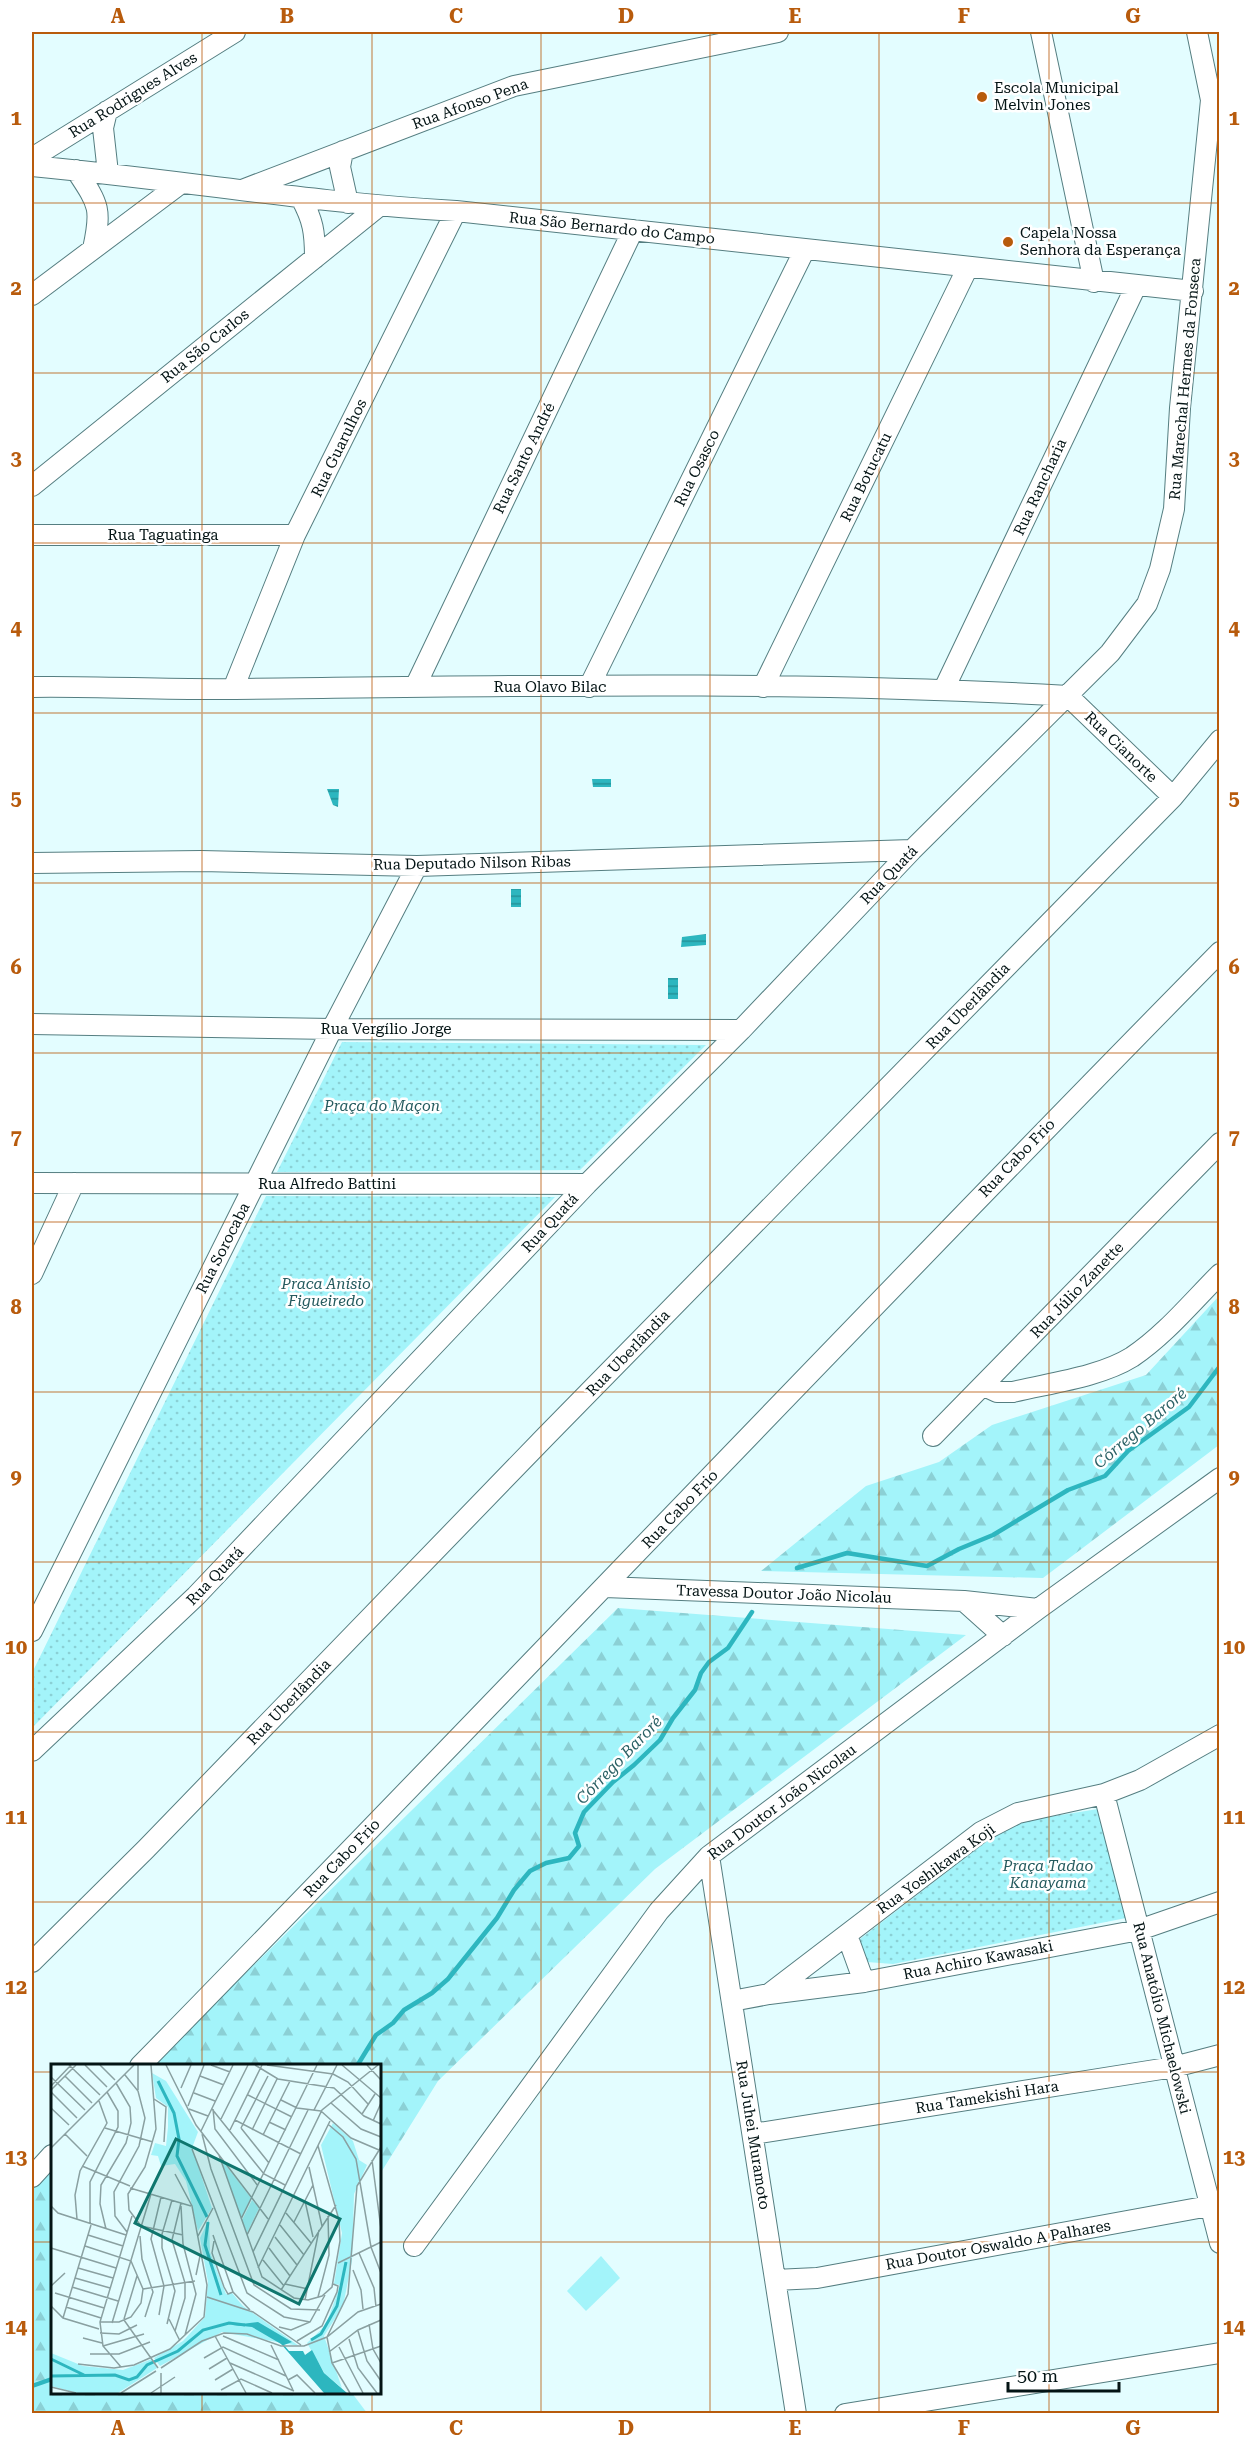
<svg xmlns="http://www.w3.org/2000/svg" width="1251" height="2445" viewBox="0 0 1251 2445" font-family="'Roboto Serif',serif">
  <style>
    .grass { fill: url(#grass-dots) }
    .forest { fill: url(#forest-firs) }
    .pitch { fill: #a3f4fa }
    .water { fill: url(#water-rules) }
    .lines { fill: none; stroke-linecap: round; stroke-linejoin: round }
    .stream { stroke: #2db6bf; stroke-width: 4.5 }
    .minor-casing { stroke: #557e81; stroke-width: 22 }
    .minor { stroke: #fff; stroke-width: 20 }
    .grid { fill: none; stroke: #b85b0c; stroke-width: 1.5; stroke-opacity: 0.55 }
    .poi-dot { fill: #b85b0c; stroke: #fff; stroke-width: 2 }
    .labels { text-anchor: middle; dominant-baseline: central; stroke-width: 5; stroke-linejoin: round; paint-order: stroke }
    .poi-label { font-size: 15px; fill: #041415; stroke: #fff; text-anchor: start }
    .street-label { font-size: 15px; fill: #041415; stroke: #fff }
    .park-label { font-size: 15px; font-style: italic; fill: #255b5f; stroke: #fff }
    .water-label { font-size: 16px; font-style: italic; fill: #2b6165; stroke: #fff }
    .inset-river { fill: none; stroke: #2db6bf; stroke-width: 3 }
    .inset-road { fill: none; stroke: #8aa0a1; stroke-width: 1.5 }
    .view { fill: #0f766e; fill-opacity: 0.15; stroke: #0f766e; stroke-width: 3 }
    .inset-edge { fill: none; stroke: #041415; stroke-width: 3 }
    .neatline { fill: none; stroke: #b85b0c; stroke-width: 2 }
    .grid-label { font-size: 20px; text-anchor: middle; font-weight: bold; fill: #b85b0c }
  </style>
  <defs>
    <pattern id="grass-dots" width="8" height="8" patternUnits="userSpaceOnUse" patternTransform="scale(1.5)"><rect width="8" height="8" fill="#a3f4fa"/><path d="M2 2h.1M6 6h.1" fill="none" stroke="#8bd0d5" stroke-width="1.8" stroke-linecap="round"/></pattern>
    <pattern id="forest-firs" width="22" height="20" patternUnits="userSpaceOnUse" patternTransform="scale(1.5)"><rect width="22" height="20" fill="#a3f4fa"/><path d="M5 1l3.5 6h-7zM16 11l3.5 6h-7z" fill="#8bd0d5"/></pattern>
    <pattern id="water-rules" width="6" height="5" patternUnits="userSpaceOnUse" patternTransform="scale(1.5)"><rect width="6" height="5" fill="#2db6bf"/><path d="M0 2.5h6" fill="none" stroke="#24939a"/></pattern>
  </defs>
  <rect width="100%" height="100%" fill="#e3fdff"/>
  <path class="grass" d="M342 1042 706 1045 580 1170 277 1172Z
    M266 1196 555 1197 32 1728V1673Z
    M1098 1809 1126 1918 893 1964 867 1962 862 1951 860 1939 987 1841 1024 1821Z"/>
  <path class="forest" d="M1219 1296V1445L1043 1578 761 1571 866 1486 939 1462 992 1425 1146 1375Z
    M618 1608 966 1635 655 1869 438 2081 380 2174V2066H151Z
    M52 2162V2392L352 2393 367 2413 32 2414V2182Z"/>
  <path class="pitch" d="M601 2256 620 2278 586 2311 567 2291Z"/>
  <path class="water" d="M592 779H611V787H593Z
    M327 789H339L338 807 333 805Z
    M511 889H521V907H511Z
    M706 934V945L681 947 682 937Z
    M668 978H678V999H668Z"/>
  <g class="lines">
    <path class="stream" d="M797 1568 847 1553 927 1566 959 1549 993 1535 1068 1490 1105 1476 1128 1451 1189 1407 1220 1366
      M357 2066 376 2035 393 2023 404 2010 432 1993 448 1979 497 1918 514 1890 530 1871 546 1863 569 1858 579 1846 575 1833 584 1812 613 1782 634 1765 660 1740 673 1718 695 1690 701 1673 709 1662 728 1648 752 1612
      M32 2386 52 2379"/>
    <g class="minor-casing">
      <path id="minor" d="M1041 32 1094 282
        M107 111 103 128 108 173
        M343 151 340 167 348 203
        M32 158 235 32
        M32 166C173 179 313 203 456 211L1193 291
        M76 170C99 205 102 208 93 249
        M242 190 514 86 778 32
        M301 198C313 220 315 232 315 258
        M32 295 180 184
        M32 486 378 207
        M32 535H295
        M32 687C99 686 167 690 235 689 512 686 791 680 1068 696
        M415 687 633 230
        M589 687 805 249
        M763 687 968 267
        M233 689 295 535 456 211
        M944 689 1136 286
        M1068 696 1173 797
        M32 863 201 861 417 866 912 850
        M32 1024 332 1029 741 1030
        M32 1183 587 1184
        M32 1274 74 1183
        M984 1386 997 1392H1013C1050 1383 1100 1377 1132 1357 1165 1335 1192 1302 1220 1274
        M933 1436 1220 1143
        M605 1587 964 1601 1038 1609
        M964 1601 1003 1636
        M32 1631 332 1029 417 866
        M32 1751 196 1596 587 1184 741 1030 912 850 1110 653 1147 604 1160 569 1174 509 1180 408 1211 100 1197 32
        M1104 1794 1220 2243
        M709 1856 796 2414
        M847 1935 864 1982
        M32 1962 146 1849 546 1436 1173 797 1220 740
        M769 1994 981 1832 1018 1813 1104 1794 1140 1780 1220 1735
        M732 2001 769 1994 864 1982 1139 1930 1220 1902
        M140 2066C502 1696 857 1320 1220 952
        M753 2134 1174 2067 1220 2055
        M32 2177 52 2155
        M414 2246 659 1911 709 1856 1038 1609 1220 1478
        M775 2280 817 2278 1220 2204
        M845 2414 1220 2353"/>
    </g>
    <use href="#minor" class="minor"/>
  </g>
  <path class="grid" d="M202 32V2066M372 32V2066M541 32V2414M710 32V2414M879 32V2414M1049 32V2414M32 203H1220M32 373H1220M32 543H1220M32 713H1220M32 883H1220M32 1053H1220M32 1222H1220M32 1392H1220M32 1562H1220M32 1732H1220M32 1902H1220M32 2072H52M380 2072H1220M32 2242H52M380 2242H1220M202 2392V2414M372 2392V2414"/>
  <g class="poi-dot">
    <circle cx="982" cy="97" r="6"/>
    <circle cx="1008" cy="242" r="6"/>
  </g>
  <g class="labels">
    <g class="poi-label">
      <text x="994" y="88">Escola Municipal<tspan x="994" dy="17">Melvin Jones</tspan></text>
      <text x="1020" y="233">Capela Nossa<tspan x="1020" dy="17">Senhora da Esperança</tspan></text>
    </g>
    <g class="street-label">
      <text transform="translate(133 95) rotate(-32)">Rua Rodrigues Alves</text>
      <text transform="translate(470 104) rotate(-20)">Rua Afonso Pena</text>
      <text transform="translate(612 228) rotate(6)">Rua São Bernardo do Campo</text>
      <text transform="translate(205 346) rotate(-39)">Rua São Carlos</text>
      <text transform="translate(1185 379) rotate(-85)">Rua Marechal Hermes da Fonseca</text>
      <text transform="translate(339 448) rotate(-64)">Rua Guarulhos</text>
      <text transform="translate(524 458) rotate(-64)">Rua Santo André</text>
      <text transform="translate(697 468) rotate(-64)">Rua Osasco</text>
      <text transform="translate(866 477) rotate(-64)">Rua Botucatu</text>
      <text transform="translate(1040 487) rotate(-65)">Rua Rancharia</text>
      <text x="163" y="535">Rua Taguatinga</text>
      <text x="550" y="687">Rua Olavo Bilac</text>
      <text transform="translate(1121 747) rotate(44)">Rua Cianorte</text>
      <text transform="translate(472 863) rotate(-1)">Rua Deputado Nilson Ribas</text>
      <text transform="translate(889 875) rotate(-46)">Rua Quatá</text>
      <text transform="translate(968 1006) rotate(-46)">Rua Uberlândia</text>
      <text x="386" y="1029">Rua Vergílio Jorge</text>
      <text transform="translate(1017 1158) rotate(-46)">Rua Cabo Frio</text>
      <text x="327" y="1184">Rua Alfredo Battini</text>
      <text transform="translate(550 1223) rotate(-47)">Rua Quatá</text>
      <text transform="translate(223 1248) rotate(-63)">Rua Sorocaba</text>
      <text transform="translate(1077 1290) rotate(-46)">Rua Júlio Zanette</text>
      <text transform="translate(628 1353) rotate(-46)">Rua Uberlândia</text>
      <text transform="translate(680 1509) rotate(-46)">Rua Cabo Frio</text>
      <text transform="translate(215 1576) rotate(-46)">Rua Quatá</text>
      <text transform="translate(784 1594) rotate(2)">Travessa Doutor João Nicolau</text>
      <text transform="translate(289 1702) rotate(-46)">Rua Uberlândia</text>
      <text transform="translate(782 1802) rotate(-37)">Rua Doutor João Nicolau</text>
      <text transform="translate(342 1858) rotate(-46)">Rua Cabo Frio</text>
      <text transform="translate(936 1869) rotate(-36)">Rua Yoshikawa Koji</text>
      <text transform="translate(978 1960) rotate(-11)">Rua Achiro Kawasaki</text>
      <text transform="translate(1162 2018) rotate(76)">Rua Anatólio Michaelowski</text>
      <text transform="translate(987 2097) rotate(-9)">Rua Tamekishi Hara</text>
      <text transform="translate(753 2135) rotate(81)">Rua Juhei Muramoto</text>
      <text transform="translate(998 2245) rotate(-10)">Rua Doutor Oswaldo A Palhares</text>
    </g>
    <g class="park-label">
      <text x="382" y="1106">Praça do Maçon</text>
      <text x="326" y="1284">Praca Anísio<tspan x="326" dy="17">Figueiredo</tspan></text>
      <text x="1048" y="1866">Praça Tadao<tspan x="1048" dy="17">Kanayama</tspan></text>
    </g>
    <g class="water-label">
      <text transform="translate(1140 1428) rotate(-40)">Córrego Baroré</text>
      <text transform="translate(619 1760) rotate(-46)">Córrego Baroré</text>
    </g>
  </g>
  <g transform="translate(51 2064)">
    <rect width="330" height="330" fill="#e3fdff"/>
    <path d="M282 59 302 77 308 96 316 101 303 130 301 197 292 242 273 272 291 324 274 310 256 279 275 261 289 221 283 220 291 169 270 81ZM170 95 200 134 190 154ZM201 136 208 144 196 169 191 156Z" fill="#a3f4fa"/>
    <path d="M101 9 115 17 147 68 141 84 161 144 147 167 135 117 124 100 110 102 107 92 100 91 104 79 115 82 117 63V43L105 34ZM158 155 159 188 175 230 181 229 192 242 248 282 171 268 109 302 103 294 132 277 154 253 157 218 149 174ZM0 289 32 302 72 306 101 295 106 304 67 329H26L0 322Z" fill="#a3f4fa"/>
    <path d="M207 258 241 278 233 281 238 287H252L254 291 261 286 273 309 296 329H273L230 280 201 263 182 261Z" fill="#2db6bf"/>
    <path class="inset-river" d="M107 17 123 49 128 75 126 92 156 153M157 158 154 181 170 231M260 276 270 270 286 242 295 198M0 295 33 311M0 312 64 311 78 316 86 313 96 301 127 287 152 266 178 259 194 261"/>
    <path class="inset-road" d="M18 1 49 31M34 1 56 23M49 1 64 16M115 1 145 61 217 155M160 1 179 8M204 1 227 15 283 24 313 52 330 60M216 1 282 10 297 18 317 40M291 1 330 34M316 1 330 16M74 11 87 27 94 54 88 82 63 128 64 152 76 168M14 12 41 39M149 12 173 21M0 13 34 46M0 22 20 1M130 24 140 1M0 26 25 1M87 26V1M0 28 26 54M143 29 164 37M197 31 241 53M103 35 115 43 113 78M230 36 246 44 270 47M280 39 310 65 330 73M137 42 153 1M0 44 18 61M138 45 157 52M161 45 213 110 234 121M162 45 164 65 207 122M263 46 286 1M270 47 300 74 328 86M311 50 324 30M170 55 197 1M184 56 250 90M322 57 330 39M218 58 235 66M278 61 292 73 305 95 320 183 330 209M54 64 102 78M190 64 217 12M190 64 218 99M179 66 211 1M201 66 226 15M150 67 182 1M14 70 36 92M151 70 160 105 203 221 240 245 269 246M212 71 239 17M0 84 83 1M141 85 196 229 233 253 259 258M168 91 211 213 243 234 257 236 271 232 281 223 289 177 288 156 267 82M321 96 330 165M31 102 79 122M258 103 271 162M79 124 140 142M254 137 262 173M0 142 7 149 75 171M130 142 132 180 145 230 134 271M235 149 260 179M26 155 24 131 29 107 56 59 48 37M190 155 266 1M243 158 262 121M39 160V118L67 63V47L56 28M229 161 253 191M90 162 78 146 77 130 94 103 105 65 100 1M90 162 132 171M55 165 49 140 50 121 75 79 80 59 79 43 65 19M37 171 72 182M162 171 182 228 199 246M196 171 257 46M89 172 91 195 102 228 94 253M147 172 162 144M224 173 246 201M163 177 161 189 173 223 177 230 182 228M34 182 80 197 92 225 90 239 80 253 68 258H49M0 184 65 204M218 184 239 212M202 188 271 46 327 1M308 189 323 224 325 243M212 196 233 222M287 199 330 178M27 204 62 214M207 204 279 57M302 206 310 226 312 245M145 211 149 192M24 214 59 224M234 220 257 225M0 222 14 209M21 223 67 237M92 225 144 217M230 226 285 141M4 229 53 244M156 233 202 248 250 281M267 233 278 191 277 152M254 236 268 166M0 242 12 254 48 265M15 243 50 254M108 251 113 222 100 175 110 133M12 254 40 161M73 255 86 212M118 255 129 277M73 256 107 304M61 259 100 130M116 260 124 227 111 184V170L121 136M318 260 322 285 330 299M228 263 240 266 259 258 274 231M124 267 134 234V219L121 176 130 139M307 267 316 297 330 317M49 269 68 270 86 261M164 272 195 329M172 272 228 296M32 274 51 279M298 275 307 304 326 329M246 277 271 262 286 228 287 222 282 220M220 281 242 326M52 282 93 270M288 283 312 329M278 288 307 266 330 256M39 290H68L99 278M153 294 172 283 235 312M179 299 243 327M281 299 330 282M27 300 63 304 83 301 119 285 153 253 156 221 141 142 124 110M70 303 52 282 49 258 81 152M110 304 151 277 173 269 196 270 230 282H253L276 273 307 248 330 240M158 305 176 294M164 316 182 305M237 316 246 311 264 329M0 323 25 329M170 326 190 315 221 329M70 329 105 307M100 329 124 313M110 329V309M299 329 281 299 276 273 297 230 306 122 330 83"/>
    <path class="view" d="M125 75 289 155 248 240 84 159Z"/>
    <rect width="330" height="330" class="inset-edge"/>
  </g>
  <rect width="1251" height="2445" fill="none" stroke="#ffffff" stroke-width="66"/>
  <path d="M1008 2382v9h111v-9" fill="none" stroke="#041415" stroke-width="3"/>
  <text x="1017" y="2382" font-size="18" fill="#041415" stroke="#ffffff" stroke-width="4.5" paint-order="stroke">50 m</text>
  <rect x="33" y="33" width="1185" height="2379" class="neatline"/>
  <g class="grid-label">
    <text x="118" y="23">A</text>
    <text x="287" y="23">B</text>
    <text x="456" y="23">C</text>
    <text x="626" y="23">D</text>
    <text x="795" y="23">E</text>
    <text x="964" y="23">F</text>
    <text x="1133" y="23">G</text>
    <text x="16" y="125">1</text>
    <text x="1234" y="125">1</text>
    <text x="16" y="295">2</text>
    <text x="1234" y="295">2</text>
    <text x="16" y="465">3</text>
    <text x="1234" y="465">3</text>
    <text x="16" y="635">4</text>
    <text x="1234" y="635">4</text>
    <text x="16" y="805">5</text>
    <text x="1234" y="805">5</text>
    <text x="16" y="974">6</text>
    <text x="1234" y="974">6</text>
    <text x="16" y="1144">7</text>
    <text x="1234" y="1144">7</text>
    <text x="16" y="1314">8</text>
    <text x="1234" y="1314">8</text>
    <text x="16" y="1484">9</text>
    <text x="1234" y="1484">9</text>
    <text x="16" y="1654">10</text>
    <text x="1234" y="1654">10</text>
    <text x="16" y="1824">11</text>
    <text x="1234" y="1824">11</text>
    <text x="16" y="1994">12</text>
    <text x="1234" y="1994">12</text>
    <text x="16" y="2164">13</text>
    <text x="1234" y="2164">13</text>
    <text x="16" y="2334">14</text>
    <text x="1234" y="2334">14</text>
    <text x="118" y="2435">A</text>
    <text x="287" y="2435">B</text>
    <text x="456" y="2435">C</text>
    <text x="626" y="2435">D</text>
    <text x="795" y="2435">E</text>
    <text x="964" y="2435">F</text>
    <text x="1133" y="2435">G</text>
  </g>
</svg>
